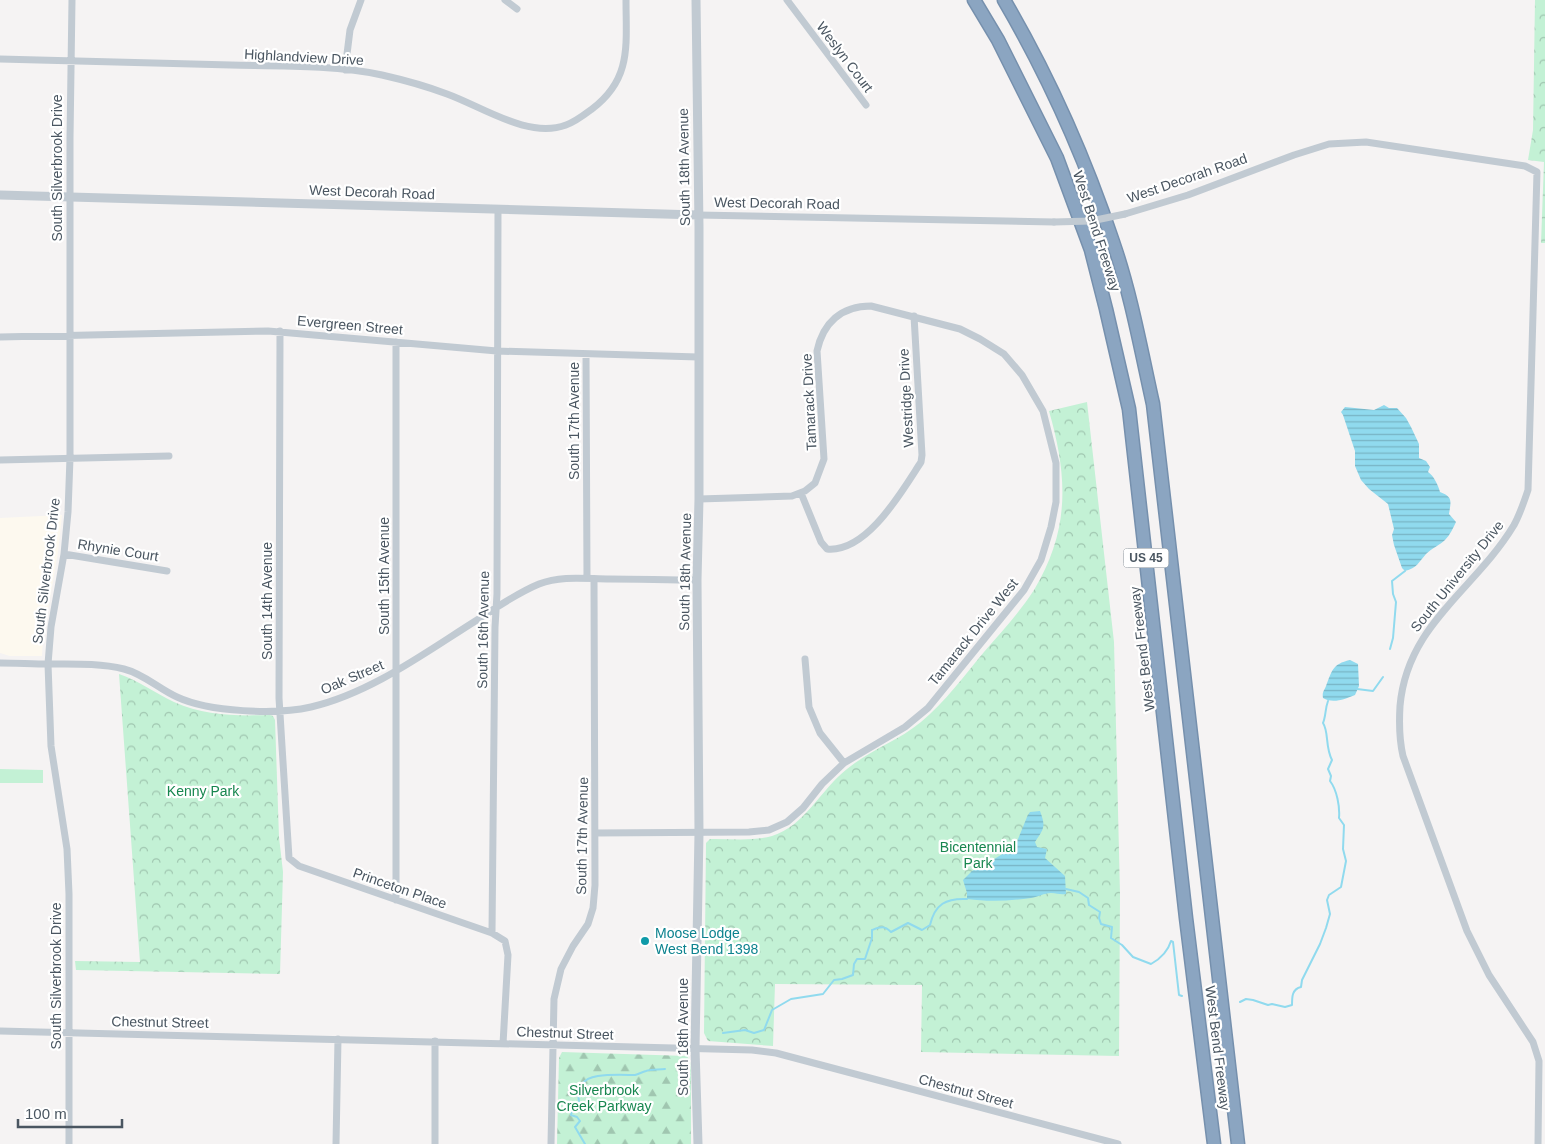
<svg xmlns="http://www.w3.org/2000/svg" width="1545" height="1144" viewBox="0 0 1545 1144" font-family="Arial,sans-serif">
  <style>
    .commercial { fill: #fdf9ef }
    .forest { fill: url(#forest-firs) }
    .park { fill: url(#park-crowns) }
    .garden { fill: #c3f1d5 }
    .water { fill: url(#water-rules) }
    .lines { fill: none; stroke-linecap: round; stroke-linejoin: round }
    .stream { stroke: #90daee; stroke-width: 2 }
    .motorway-casing { stroke: #7690ad; stroke-width: 15 }
    .minor { stroke: #c1cad2; stroke-width: 7 }
    .tertiary { stroke: #c1cad2; stroke-width: 9 }
    .motorway { stroke: #8ba5c1; stroke-width: 12 }
    .minor-bridge { stroke: #c1cad2; stroke-width: 7 }
    .culture-dot { fill: #0f9aa8; stroke: #fff; stroke-width: 2 }
    .labels { text-anchor: middle; dominant-baseline: central; stroke-width: 4.5; stroke-linejoin: round; paint-order: stroke }
    .shield { fill: #fff; stroke: #808990; stroke-width: 1 }
    .shield-label { font-size: 12px; font-weight: bold; fill: #4a5661 }
    .street-label { font-size: 14px; fill: #4a5661; stroke: #fff }
    .park-label { font-size: 14px; fill: #17864f; stroke: #fff }
    .culture-label { font-size: 14px; fill: #0d838f; stroke: #fff; text-anchor: start }
  </style>
  <defs>
    <pattern id="forest-firs" width="22" height="20" patternUnits="userSpaceOnUse" patternTransform="scale(1.25)"><rect width="22" height="20" fill="#c3f1d5"/><path d="M5 1l3.5 6h-7zM16 11l3.5 6h-7z" fill="#a0c6b0"/></pattern>
    <pattern id="park-crowns" width="20" height="18" patternUnits="userSpaceOnUse" patternTransform="scale(1.25)"><rect width="20" height="18" fill="#c3f1d5"/><path d="M2 6a3 3 0 1 1 6 0M12 15a3 3 0 1 1 6 0" fill="none" stroke="#a0c6b0"/></pattern>
    <pattern id="water-rules" width="6" height="5" patternUnits="userSpaceOnUse" patternTransform="scale(1.25)"><rect width="6" height="5" fill="#90daee"/><path d="M0 2.5h6" fill="none" stroke="#78b4c4"/></pattern>
  </defs>
  <rect width="100%" height="100%" fill="#f5f3f3"/>
  <path class="commercial" d="M62 515 58 552 43 639 42 656H10L0 653V518Z"/>
  <path class="forest" d="M562 1052 687 1056 690 1061 691 1072V1144H557L559 1058Z"/>
  <path class="park" d="M1535 0H1545V243H1541L1544 162 1528 160 1533 130Z
    M1087 402 1114 642 1120 894 1119 1056 921 1052 922 985 775 984 773 1046 708 1041 704 1033 706 843 710 839H715C734 839 754 841 772 836 805 826 821 789 847 769 870 750 898 741 921 722 945 702 964 676 984 652 1001 632 1020 612 1034 590 1070 530 1068 477 1049 411Z
    M119 674C139 681 155 693 174 702 205 716 236 716 270 715L273 716 275 720 279 837 283 872 280 974 76 970 75 961 140 962Z"/>
  <path class="garden" d="M0 769 43 770V783H0Z"/>
  <path class="water" d="M1384 405 1389 408H1397L1406 418 1411 427 1419 444V458L1426 461 1430 467 1428 472C1434 476 1438 485 1440 492 1453 497 1451 501 1449 514L1456 522C1453 528 1450 535 1445 540 1440 545 1432 548 1426 554 1419 562 1417 568 1405 571L1402 568 1394 545 1392 535 1394 529 1388 504 1369 489 1361 480 1355 466V451L1343 415 1341 412 1345 407 1374 410Z
    M1350 660 1358 664 1359 686 1355 695C1345 699 1333 704 1323 698 1322 692 1324 691 1326 686 1332 671 1332 664 1350 660Z
    M1040 811C1046 827 1044 828 1035 842L1037 847 1047 849 1045 858 1065 876 1066 894C1060 895 1057 893 1051 893 1044 893 1038 897 1031 898 1010 901 988 902 967 899V893L963 880 972 871 983 866 1004 853 1016 844 1027 817 1030 812Z"/>
  <g class="lines">
    <path class="stream" d="M1390 649 1393 638 1396 602 1393 594 1392 581 1405 571
      M1357 689 1373 691 1383 677
      M1066 889 1079 892 1088 898 1089 905 1100 912 1099 918 1101 924 1112 927 1111 938 1122 945 1133 957 1151 964C1160 959 1168 951 1171 941L1173 942 1179 995 1182 996
      M1240 1002 1246 999 1253 1000 1268 1005 1272 1004 1285 1007 1292 1005C1292 997 1292 989 1301 987L1302 980 1320 944 1326 928 1330 914 1327 900 1329 895 1341 887 1346 861 1343 849 1344 825 1339 818C1340 807 1337 790 1330 781L1331 776 1328 769 1332 760C1325 747 1329 732 1323 723 1326 716 1325 709 1328 701
      M723 1033 745 1030 754 1033 764 1030 772 1010 791 999 823 994 834 980 842 979 853 975 854 964 857 959H865L872 938V930C880 927 884 925 891 932L908 923 922 930 930 925C935 904 946 898 967 899
      M585 1144 575 1127 580 1121 577 1117 571 1115 574 1105 579 1102C578 1094 578 1087 585 1081 594 1073 623 1075 635 1075 639 1074 642 1072 646 1071 652 1069 659 1070 665 1069"/>
    <g class="motorway-casing">
      <path id="motorway" d="M974 0 998 40 1057 158 1091 250 1106 309 1129 409 1186 918 1214 1144
        M1004 0C1049 77 1085 158 1113 242 1131 294 1141 350 1153 404L1238 1144"/>
    </g>
    <path class="minor" d="M505 0 517 9
      M787 0 866 105
      M0 59C77 61 154 63 231 65 278 66 337 65 382 75 404 80 426 86 447 94 483 107 528 139 566 125 575 122 584 115 592 109 632 79 626 45 626 0
      M345 70 350 30 361 0
      M1125 214 1188 195 1294 155 1329 144 1366 142 1525 166 1537 172 1528 490C1524 502 1520 514 1514 525 1475 590 1407 624 1400 706 1399 723 1399 739 1403 756L1467 931 1489 975 1533 1042 1539 1061 1538 1144
      M698 215 1054 222
      M280 331 279 698 289 858 299 866 492 933 505 941 508 955 503 1044
      M0 337 268 331 497 351 698 357
      M586 354 587 578
      M0 460 169 456
      M801 493 821 542 827 549C867 553 902 491 921 462L922 455 914 316
      M64 554 167 571
      M805 659 809 707 820 733 844 763
      M0 663C16 663 33 664 49 664 74 664 100 663 124 669 144 674 159 689 177 697 209 712 276 715 311 707 371 693 426 652 477 620 497 607 517 593 539 584 562 575 587 579 610 579 639 579 668 580 697 580
      M595 833 749 832 769 830 787 822 803 808 822 784 844 763 905 727 928 708 1024 590 1041 560 1051 527 1056 502V463L1043 411 1022 375 1004 354 980 339 960 329 871 306C841 306 823 323 817 351L824 459 815 483 805 491 792 496 699 499
      M396 900V342
      M492 933 495 627 497 594 498 209
      M0 1031 752 1050 776 1053 1118 1144
      M69 1144V894L67 849 51 746 48 664 51 627 64 554 68 512 70 458V138L72 0
      M336 1144 338 1039
      M435 1144V1041
      M551 1144 554 999 561 969 573 946 588 924 593 908 595 885 594 579"/>
    <path class="tertiary" d="M696 0 699 227V499L697 580 699 833 695 1049 698 1144
      M0 195 698 215"/>
    <use href="#motorway" class="motorway"/>
    <path class="minor-bridge" d="M1054 222 1091 221 1125 214"/>
  </g>
  <circle class="culture-dot" cx="645" cy="941" r="5"/>
  <g class="labels">
    <rect class="shield" x="1123.5" y="548.5" width="45" height="19" rx="4"/>
    <g class="shield-label">
      <text x="1146" y="558">US 45</text>
    </g>
    <g class="street-label">
      <text transform="translate(304 57) rotate(3)">Highlandview Drive</text>
      <text transform="translate(845 57) rotate(53)">Weslyn Court</text>
      <text transform="translate(684 167) rotate(-91)">South 18th Avenue</text>
      <text transform="translate(57 168) rotate(-90)">South Silverbrook Drive</text>
      <text transform="translate(1187 178) rotate(-19)">West Decorah Road</text>
      <text transform="translate(372 192) rotate(2)">West Decorah Road</text>
      <text transform="translate(777 203) rotate(1)">West Decorah Road</text>
      <text transform="translate(1097 231) rotate(72)">West Bend Freeway</text>
      <text transform="translate(350 325) rotate(5)">Evergreen Street</text>
      <text transform="translate(906 398) rotate(-93)">Westridge Drive</text>
      <text transform="translate(809 402) rotate(-93)">Tamarack Drive</text>
      <text transform="translate(574 421) rotate(-90)">South 17th Avenue</text>
      <text transform="translate(118 550) rotate(9)">Rhynie Court</text>
      <text transform="translate(46 571) rotate(-83)">South Silverbrook Drive</text>
      <text transform="translate(685 572) rotate(-89)">South 18th Avenue</text>
      <text transform="translate(384 576) rotate(-90)">South 15th Avenue</text>
      <text transform="translate(1457 576) rotate(-51)">South University Drive</text>
      <text transform="translate(267 601) rotate(-90)">South 14th Avenue</text>
      <text transform="translate(483 630) rotate(-89)">South 16th Avenue</text>
      <text transform="translate(973 632) rotate(-51)">Tamarack Drive West</text>
      <text transform="translate(1142 649) rotate(-97)">West Bend Freeway</text>
      <text transform="translate(352 677) rotate(-23)">Oak Street</text>
      <text transform="translate(582 836) rotate(-89)">South 17th Avenue</text>
      <text transform="translate(400 888) rotate(19)">Princeton Place</text>
      <text transform="translate(56 976) rotate(-90)">South Silverbrook Drive</text>
      <text transform="translate(160 1022) rotate(1)">Chestnut Street</text>
      <text transform="translate(565 1033) rotate(2)">Chestnut Street</text>
      <text transform="translate(683 1037) rotate(-90)">South 18th Avenue</text>
      <text transform="translate(1218 1048) rotate(83)">West Bend Freeway</text>
      <text transform="translate(966 1091) rotate(15)">Chestnut Street</text>
    </g>
    <g class="park-label">
      <text x="203" y="791">Kenny Park</text>
      <text x="978" y="847">Bicentennial<tspan x="978" dy="16">Park</tspan></text>
      <text x="604" y="1090">Silverbrook<tspan x="604" dy="16">Creek Parkway</tspan></text>
    </g>
    <g class="culture-label">
      <text x="655" y="933">Moose Lodge<tspan x="655" dy="16">West Bend 1398</tspan></text>
    </g>
  </g>
  <path d="M18 1119v8h104v-8" fill="none" stroke="#4a5661" stroke-width="2.5"/>
  <text x="25" y="1119" font-size="15" fill="#4a5661" stroke="#ffffff" stroke-width="4" paint-order="stroke">100 m</text>
</svg>
